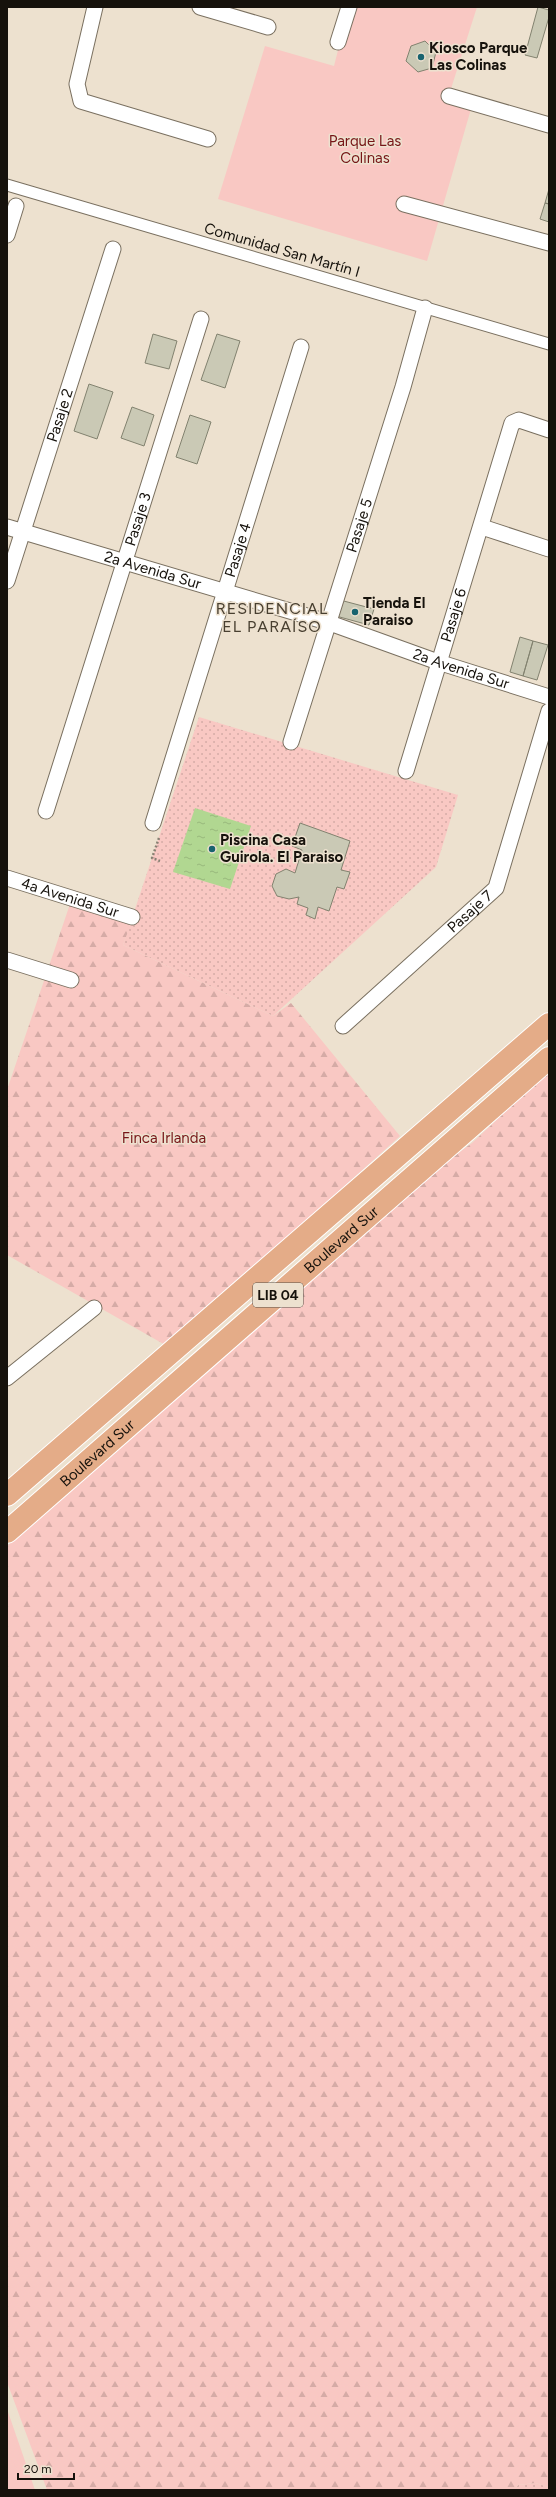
<svg xmlns="http://www.w3.org/2000/svg" width="556" height="2497" viewBox="0 0 556 2497" font-family="Figtree,sans-serif">
  <style>
    .grass { fill: url(#grass-dots) }
    .forest { fill: url(#forest-firs) }
    .park { fill: #f9c8c3 }
    .water { fill: url(#water-ripples) }
    .building { fill: #cac9b5; stroke: #82826f }
    .lines { fill: none; stroke-linecap: round; stroke-linejoin: round }
    .pedestrian-casing { stroke: #7a7060; stroke-width: 13 }
    .minor-casing { stroke: #7a7060; stroke-width: 17 }
    .trunk-casing { stroke: #fff; stroke-width: 24 }
    .path { stroke: #888073; stroke-width: 2.5; stroke-dasharray: 2 2; stroke-linecap: butt }
    .pedestrian { stroke: #fff; stroke-width: 11 }
    .minor { stroke: #fff; stroke-width: 15 }
    .trunk { stroke: #e4ac88; stroke-width: 22 }
    .poi-dot { fill: #18636f; stroke: #ede1cf; stroke-width: 1.5 }
    .labels { text-anchor: middle; dominant-baseline: central; stroke-width: 3; stroke-linejoin: round; paint-order: stroke }
    .shield { fill: #ede1cf; stroke: #565046; stroke-width: 1 }
    .shield-label { font-size: 14px; font-weight: bold; fill: #16120c }
    .poi-label { font-size: 15px; font-weight: bold; fill: #16120c; stroke: #ede1cf; text-anchor: start }
    .park-label { font-size: 15px; fill: #771617; stroke: #ede1cf }
    .street-label { font-size: 15px; fill: #16120c; stroke: #ede1cf }
    .neighbourhood-label { font-size: 16px; letter-spacing: 1px; fill: #483f30; stroke: #ede1cf }
  </style>
  <defs>
    <pattern id="grass-dots" width="8" height="8" patternUnits="userSpaceOnUse"><rect width="8" height="8" fill="#f9c8c3"/><path d="M2 2h.1M6 6h.1" fill="none" stroke="#d5aba6" stroke-width="1.8" stroke-linecap="round"/></pattern>
    <pattern id="forest-firs" width="22" height="20" patternUnits="userSpaceOnUse"><rect width="22" height="20" fill="#f9c8c3"/><path d="M5 1l3.5 6h-7zM16 11l3.5 6h-7z" fill="#d5aba6"/></pattern>
    <pattern id="water-ripples" width="26" height="14" patternUnits="userSpaceOnUse"><rect width="26" height="14" fill="#b1d791"/><path d="M2 4q2-2 4 0t4 0M15 11q2-2 4 0t4 0" fill="none" stroke="#98b87c"/></pattern>
  </defs>
  <rect width="100%" height="100%" fill="#ede1cf"/>
  <path class="grass" d="M199 717 458 795 436 867 273 1016 123 945Z
    M535 2483 549 2487V2490H514L518 2485Z"/>
  <path class="forest" d="M71 901 131 923 123 945 273 1016 291 1003 400 1136 167 1346 7 1255V1090Z
    M549 1071V2487L535 2483 518 2485 514 2490H47L7 2382V1546L147 1417 394 1200 472 1143Z"/>
  <path class="park" d="M349 7H477L449 95 473 102 427 261 218 199 265 46 334 66Z
    M7 2409 35 2490H7Z"/>
  <path class="water" d="M195 808 251 826 230 889 173 872Z"/>
  <path class="building" d="M538 7 549 10V17L537 58 525 55Z
    M425 41 436 52 432 68 418 72 406 61 411 46Z
    M549 189V204L545 203Z
    M545 203 549 204V222L540 219Z
    M153 334 177 341 169 369 145 363Z
    M217 334 240 341 225 388 201 380Z
    M89 384 113 392 97 439 74 431Z
    M132 407 154 415 144 446 121 438Z
    M190 415 211 422 197 464 176 457Z
    M340 600 374 609 369 625 336 616Z
    M520 637 533 641 523 676 510 672Z
    M533 641 548 645 537 680 523 676Z
    M300 823 350 841 341 870 350 872 344 889 337 887 329 911 318 907 315 919 306 915 308 908 297 904 299 897 289 899 277 896 272 886 276 874 286 869 295 873 302 850 292 846Z"/>
  <g class="lines">
    <g class="pedestrian-casing">
      <path id="pedestrian" d="M7 185 549 344"/>
    </g>
    <g class="minor-casing">
      <g id="minor">
        <path d="M95 7 77 84 81 101 208 139"/>
        <path d="M200 7 268 27"/>
        <path d="M338 42 349 7"/>
        <path d="M449 96 549 125"/>
        <path d="M404 204 549 243"/>
        <path d="M7 235 16 206"/>
        <path id="s1" d="M7 527 327 622 438 662 549 697"/>
        <path d="M482 527 549 549"/>
        <path id="s2" d="M7 581 113 249"/>
        <path id="s3" d="M291 742 403 387 425 308"/>
        <path id="s4" d="M406 771 512 423 519 420 549 430"/>
        <path id="s5" d="M46 811 201 319"/>
        <path id="s6" d="M153 823 301 347"/>
        <path id="s7" d="M7 878 132 917"/>
        <path d="M7 960 71 980"/>
        <path id="s8" d="M343 1026 496 888 549 711"/>
        <path d="M7 1378 94 1308"/>
      </g>
    </g>
    <g class="trunk-casing">
      <g id="trunk">
        <path d="M7 1495 549 1024"/>
        <path id="s9" d="M7 1532 549 1058"/>
      </g>
    </g>
    <path class="path" d="M159 838 152 858 160 861"/>
    <use href="#pedestrian" class="pedestrian"/>
    <use href="#minor" class="minor"/>
    <use href="#trunk" class="trunk"/>
  </g>
  <g class="poi-dot">
    <circle cx="421" cy="57" r="4"/>
    <circle cx="355" cy="612" r="4"/>
    <circle cx="212" cy="849" r="4"/>
  </g>
  <g class="labels">
    <rect class="shield" x="253" y="1283" width="50" height="24" rx="3"/>
    <g class="shield-label">
      <text x="278" y="1295">LIB 04</text>
    </g>
    <g class="poi-label">
      <text x="429" y="48">Kiosco Parque<tspan x="429" dy="17">Las Colinas</tspan></text>
      <text x="363" y="603">Tienda El<tspan x="363" dy="17">Paraiso</tspan></text>
      <text x="220" y="840">Piscina Casa<tspan x="220" dy="17">Guirola. El Paraiso</tspan></text>
    </g>
    <g class="park-label">
      <text x="365" y="141">Parque Las<tspan x="365" dy="17">Colinas</tspan></text>
      <text x="164" y="1138">Finca Irlanda</text>
    </g>
    <g class="street-label">
      <text transform="translate(282 250) rotate(16)">Comunidad San Martín I</text>
      <text stroke="none"><textPath href="#s2" startOffset="174">Pasaje 2</textPath></text>
      <text stroke="none"><textPath href="#s5" startOffset="306">Pasaje 3</textPath></text>
      <text stroke="none"><textPath href="#s3" startOffset="227">Pasaje 5</textPath></text>
      <text stroke="none"><textPath href="#s6" startOffset="286">Pasaje 4</textPath></text>
      <text stroke="none"><textPath href="#s1" startOffset="152">2a Avenida Sur</textPath></text>
      <text stroke="none"><textPath href="#s4" startOffset="163">Pasaje 6</textPath></text>
      <text stroke="none"><textPath href="#s1" startOffset="476">2a Avenida Sur</textPath></text>
      <text stroke="none"><textPath href="#s7" startOffset="66">4a Avenida Sur</textPath></text>
      <text stroke="none"><textPath href="#s8" startOffset="171">Pasaje 7</textPath></text>
      <text stroke="none"><textPath href="#s9" startOffset="444">Boulevard Sur</textPath></text>
      <text stroke="none"><textPath href="#s9" startOffset="120">Boulevard Sur</textPath></text>
    </g>
    <g class="neighbourhood-label">
      <text x="272" y="608">RESIDENCIAL<tspan x="272" dy="18">EL PARAÍSO</tspan></text>
    </g>
  </g>
  <rect width="556" height="2497" fill="none" stroke="#16120c" stroke-width="16"/>
  <path d="M18 2473v6h56v-6" fill="none" stroke="#16120c" stroke-width="2"/>
  <text x="24" y="2473" font-size="12" fill="#16120c" stroke="#ede1cf" stroke-width="3" paint-order="stroke">20 m</text>
</svg>
